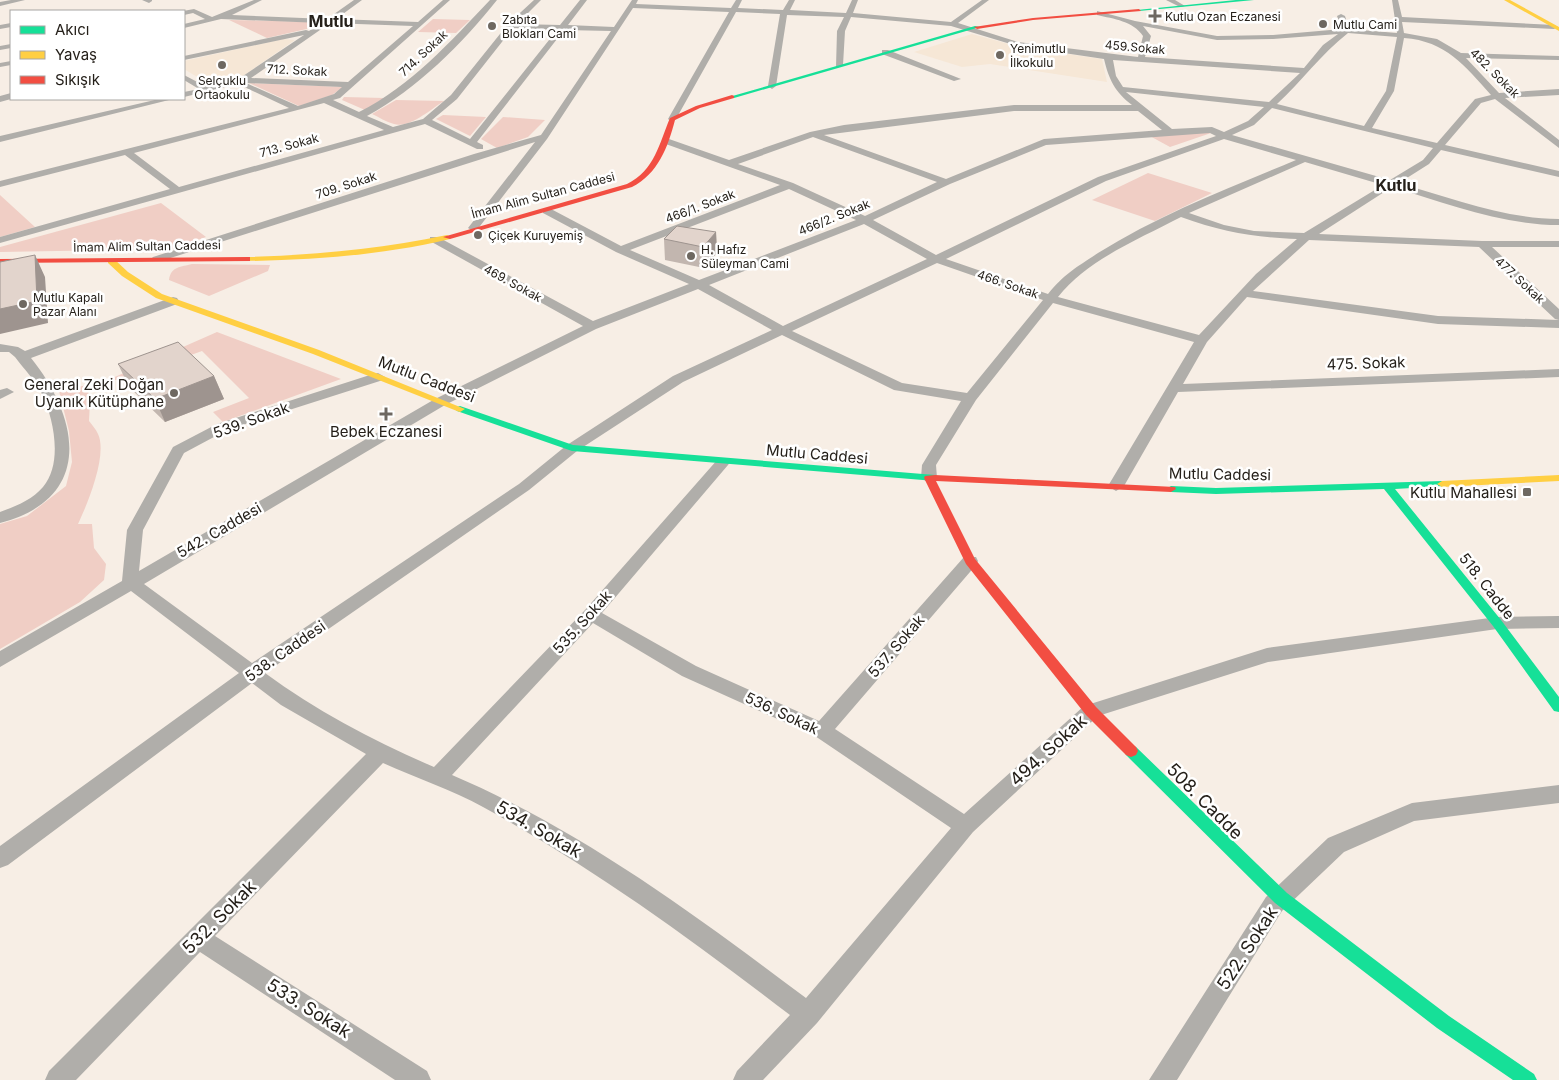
<svg xmlns="http://www.w3.org/2000/svg" width="1559" height="1080" viewBox="0 0 1559 1080" font-family="Inter,sans-serif">
  <style>
    .built { fill: #f6e7d6 }
    .green { fill: #f0cec5 }
    .lines { fill: none; stroke-linecap: round; stroke-linejoin: round }
    .street { fill: #b0aeaa; fill-rule: evenodd }
    .fast { fill: #16e098; fill-rule: evenodd }
    .slow { fill: #ffcf43; fill-rule: evenodd }
    .jam { fill: #f24e42; fill-rule: evenodd }
    .wall { fill: #c2b6af }
    .shaded-wall { fill: #9e948f }
    .building { fill: #e2d4cc; stroke: #9e948f }
    .poi-dot { fill: #6e6861; stroke: #fff; stroke-width: 2 }
    .labels { text-anchor: middle; dominant-baseline: central; stroke-width: 5; stroke-linejoin: round; paint-order: stroke }
    .far-poi-label { font-size: 12px; fill: #25201a; stroke: #fff; text-anchor: start }
    .far-street-label { font-size: 12px; fill: #25201a; stroke: #fff }
    .street-label { font-size: 15px; fill: #25201a; stroke: #fff }
    .poi-label { font-size: 15px; fill: #25201a; stroke: #fff; text-anchor: end }
    .far-district-label { font-size: 16px; font-weight: bold; fill: #25201a; stroke: #fff }
    .near-street-label { font-size: 18px; fill: #25201a; stroke: #fff }
  </style>
  <rect width="100%" height="100%" fill="#f7eee5"/>
  <path class="built" d="M972 34 1020 47 1102 59 1107 82 990 64 962 67 914 52Z
    M283 39 295 40 240 78 224 84 212 86 184 69V61Z"/>
  <path class="green" d="M433 19 470 20 456 33 418 32Z
    M229 20 319 22 311 28 267 38Z
    M249 83 343 87 332 95 299 106Z
    M344 97 384 98 365 110 342 100Z
    M396 100 444 101C431 109 409 129 394 124 386 122 379 117 372 114Z
    M443 115 486 117 470 136 436 119Z
    M503 117 545 120 528 137 497 148 481 139Z
    M1204 132 1211 133 1170 147 1148 135Z
    M1148 173 1212 193 1155 221 1092 200Z
    M0 195 35 227 0 237Z
    M161 203 206 237 172 249 0 252V247Z
    M192 264 270 265 268 271 209 296 169 280C171 266 181 267 192 264Z
    M217 332 341 379 223 422 213 412 249 398 202 351 122 380H108Z
    M87 385 90 401 89 421C92 425 96 429 98 434 108 455 87 505 78 524H92L94 548 106 564 104 580 80 602 0 649V524L27 516 66 486 72 462 69 431 59 391Z"/>
  <g class="lines">
    <path class="street" d="M11 0H25L0 6V2Z
      M142 0H152V1L149 3Z
      M254 0H262L232 15 327 19 354 0H362L336 19 418 22 443 0H450L340 98 333 100 359 112C411 86 451 41 490 0H497C462 44 417 89 367 116L393 127 423 119 451 95 508 24 534 0H541L517 24 560 25 580 0H587L568 25 614 27 632 0H638L636 4 731 8 736 0H742L738 8 783 10 789 0H795L790 10 846 13 852 0H858L853 13 951 22 982 0H989L958 23 1018 42 1138 57 1143 36C1133 21 1114 19 1097 15V11L1135 21 1217 36 1273 35 1342 29 1337 16 1341 14 1345 16 1349 29 1397 33 1392 0H1398L1402 17 1554 25 1558 27 1554 29 1402 22 1404 33 1437 39 1461 53 1559 56V60L1466 58 1499 93 1559 89V95L1505 98 1559 140V148L1495 99 1481 103 1445 145 1559 171V177L1441 150 1429 164 1399 183C1451 198 1505 219 1559 219V225C1502 225 1446 203 1392 187L1319 234 1482 241H1559V247H1492L1559 309V320L1555 319 1479 247 1309 240 1253 291 1438 316 1559 320V328L1438 324 1247 297 1207 342 1183 384 1559 369V377L1178 392 1124 486 1116 491 1108 486 1194 342 1053 303 976 400 936 465 937 478 929 483 921 478 922 465 961 401 894 390 782 335 683 382 577 451 529 490 265 673C317 711 375 742 434 767L585 610 718 459 723 458 730 462 728 465 602 613 696 666 819 721 964 557H976L978 561 976 565 835 729 964 814 1084 706 1267 648 1497 617 1559 616V628L1497 629 1268 662 1098 716 973 832 817 1023 763 1080H733L737 1071 790 1015C692 940 592 867 483 807 452 790 416 778 383 763L215 936 427 1071 431 1080H395L200 952 76 1080H45L49 1071 366 754 281 705 252 683 8 865 0 868V846L239 673 131 591 0 667V651L122 581 127 530 173 447 217 424 373 374 378 373 385 377 383 380 227 430 184 453 143 530 139 571 435 399 583 326 430 241V237H438L593 321 689 284 616 252 543 213V209H551L621 246 780 185 663 143V139H669L729 160 810 132 844 125 1014 105H1132C1115 92 1109 80 1104 59L1017 46 951 26 851 17 845 31 843 65 836 67 837 31 844 17 787 15 776 86 772 89 768 86 780 14 736 12 676 119 672 122 668 119 729 12 633 8 547 139 477 230 473 231 468 228 535 142 161 261H153L151 259 153 257 474 154 541 135 611 31 564 30 477 142 483 145V149H477L425 124 0 243V237L170 189 125 155 0 187V181L289 108 238 84 184 97V92L199 89 184 80V75L207 87 240 78 304 35 184 60V56L306 30 309 31 321 23 221 19 184 28V24L205 19 193 13 184 15 183 11 194 9 212 17ZM330 23 413 26 348 82 251 78ZM1143 26 1217 40 1273 39 1338 34 1323 45 1304 68 1145 57 1151 36ZM513 28 557 30 470 139 432 120 457 99ZM1348 33 1397 37 1386 91 1364 126 1277 104C1302 81 1321 54 1348 33ZM1404 38C1446 41 1465 66 1491 95L1475 99 1437 143 1372 128 1394 91ZM1113 60 1300 73 1269 102 1123 87 1116 76ZM246 83 342 87 334 94 298 106ZM1126 92 1264 107 1248 121 1224 132 1212 127 1172 129ZM324 103 384 130 179 187 134 153ZM1272 108 1433 148 1423 160 1390 180 1232 135 1254 125ZM1014 111H1138L1162 130 1044 139 946 179 824 135ZM1210 133 1216 136 1098 177 936 255 873 220 950 184 1046 145ZM813 137 937 182 865 216 793 183 738 164ZM1224 139 1296 160C1229 188 1160 214 1098 253 1077 267 1064 274 1048 294L946 259 1106 181ZM1305 162 1383 185 1304 233 1254 231 1224 225 1189 213ZM789 189 856 220 699 280 630 250ZM1181 217C1223 232 1252 237 1297 239L1256 274 1199 335 1058 297C1087 260 1139 239 1181 217ZM864 224 927 259 783 326 709 285ZM937 263 1043 300 967 393 902 383 792 331ZM698 289 772 330 673 376 567 445 519 484 252 663 144 584 445 405 596 329ZM593 623 682 676 815 736 951 828 806 998C695 915 581 830 452 775Z
      M1166 0H1175L1185 6 1180 7Z
      M11 23V27L0 29V25Z
      M11 44V48L0 50V46Z
      M882 50H888L961 79 954 81 882 54Z
      M11 61V65L0 67V63Z
      M11 93V99L0 102V96Z
      M159 99H173L0 142V136Z
      M173 297 177 298 179 301 177 304 31 358C81 420 93 499 0 523V512C16 506 32 500 43 487 63 464 54 419 42 394 35 380 24 369 15 357L9 352H0V344L18 347 25 351Z
      M7 388 14 392 0 399V390Z
      M1559 785V803L1414 821 1344 852 1282 911 1177 1080H1149L1266 897 1328 838 1412 803Z"/>
    <path class="fast" d="M1236 0H1254L1139 11 1137 10Z
      M975 26 980 27 734 98 729 97Z
      M460 406 573 445 935 475 940 478 935 481 572 451 457 411 455 409 457 407Z
      M1442 481 1446 482 1447 484 1446 486 1395 489 1501 620 1559 697V712L1554 711 1493 626 1384 489 1216 494 1171 492 1166 489 1171 486 1216 488Z
      M1131 745 1136 747 1287 893 1449 1016 1534 1074 1537 1080H1513L1437 1028 1275 903 1126 755 1124 751 1126 747Z"/>
    <path class="slow" d="M1504 0H1510L1559 27V31Z
      M447 235 451 237 450 239C383 255 315 260 247 261L243 259 247 257C315 255 381 249 447 235Z
      M108 259H114L128 272 162 294 319 350 465 409 460 412 457 411 313 354 156 298 122 276 108 263Z
      M1559 475V481L1442 487 1437 484 1442 481Z"/>
    <path class="jam" d="M1139 9 1141 11 1033 20 977 29 974 27 1033 18Z
      M732 95 734 96V98L700 108 675 120C668 147 658 174 632 187L450 239 443 237 627 184C655 170 659 144 670 118L696 106Z
      M247 257H250V261L0 263V259Z
      M935 475 1175 487 1176 489 1171 492 936 481 975 559 1096 707 1136 747 1138 751 1136 755 1131 757 1126 755 1086 715 966 564 924 478 925 476Z"/>
  </g>
  <path class="wall" d="M716 232 717 253 704 268 665 260 664 239Z
    M118 364 214 376 224 399 165 422 129 387Z"/>
  <path class="shaded-wall" d="M716 232 717 253 704 268 703 247Z
    M35 255 45 277 48 323 0 334V309Z
    M214 376 224 399 165 422 155 399Z"/>
  <path class="building" d="M677 226 716 232 703 247 664 239Z
    M35 255 37 301 0 309V262Z
    M178 342 214 376 155 399 118 364Z"/>
  <g class="poi-dot">
    <path d="M1152.5 8.5h5v5h5v5h-5v5h-5v-5h-5v-5h5z"/>
    <circle cx="1323" cy="24" r="5"/>
    <circle cx="492" cy="26" r="5"/>
    <circle cx="1000" cy="55" r="5"/>
    <circle cx="222" cy="65" r="5"/>
    <circle cx="478" cy="235" r="5"/>
    <circle cx="691" cy="256" r="5"/>
    <circle cx="23" cy="304" r="5"/>
    <circle cx="174" cy="393" r="5"/>
    <path d="M383.5 406.5h5v5h5v5h-5v5h-5v-5h-5v-5h5z"/>
    <rect x="1522" y="487" width="10" height="10" rx="2.5"/>
  </g>
  <g class="labels">
    <g class="far-poi-label">
      <text x="1165" y="16">Kutlu Ozan Eczanesi</text>
      <text x="502" y="19">Zabıta<tspan x="502" dy="14">Blokları Cami</tspan></text>
      <text x="1333" y="24">Mutlu Cami</text>
      <text x="1010" y="48">Yenimutlu<tspan x="1010" dy="14">İlkokulu</tspan></text>
      <text x="222" y="80" text-anchor="middle">Selçuklu<tspan x="222" dy="14">Ortaokulu</tspan></text>
      <text x="488" y="235">Çiçek Kuruyemiş</text>
      <text x="701" y="249">H. Hafız<tspan x="701" dy="14">Süleyman Cami</tspan></text>
      <text x="33" y="297">Mutlu Kapalı<tspan x="33" dy="14">Pazar Alanı</tspan></text>
    </g>
    <g class="far-street-label">
      <text transform="translate(1135 47) rotate(5)">459.Sokak</text>
      <text transform="translate(423 53) rotate(-43)">714. Sokak</text>
      <text transform="translate(297 70) rotate(3)">712. Sokak</text>
      <text transform="translate(1495 73) rotate(45)">482. Sokak</text>
      <text transform="translate(289 145) rotate(-15)">713. Sokak</text>
      <text transform="translate(346 185) rotate(-18)">709. Sokak</text>
      <text transform="translate(543 195) rotate(-15)">İmam Alim Sultan Caddesi</text>
      <text transform="translate(700 206) rotate(-21)">466/1. Sokak</text>
      <text transform="translate(834 217) rotate(-22)">466/2. Sokak</text>
      <text transform="translate(147 246) rotate(-1)">İmam Alim Sultan Caddesi</text>
      <text transform="translate(1520 280) rotate(43)">477. Sokak</text>
      <text transform="translate(513 283) rotate(29)">469. Sokak</text>
      <text transform="translate(1008 284) rotate(19)">466. Sokak</text>
    </g>
    <g class="street-label">
      <text transform="translate(1366 363) rotate(-2)">475. Sokak</text>
      <text transform="translate(427 379) rotate(21)">Mutlu Caddesi</text>
      <text transform="translate(251 420) rotate(-20)">539. Sokak</text>
      <text transform="translate(817 454) rotate(5)">Mutlu Caddesi</text>
      <text transform="translate(1220 474) rotate(1)">Mutlu Caddesi</text>
      <text transform="translate(219 530) rotate(-30)">542. Caddesi</text>
      <text transform="translate(1487 586) rotate(52)">518. Cadde</text>
      <text transform="translate(582 622) rotate(-48)">535. Sokak</text>
      <text transform="translate(896 646) rotate(-49)">537. Sokak</text>
      <text transform="translate(285 651) rotate(-35)">538. Caddesi</text>
      <text transform="translate(782 713) rotate(25)">536. Sokak</text>
    </g>
    <g class="poi-label">
      <text x="164" y="384">General Zeki Doğan<tspan x="164" dy="17">Uyanık Kütüphane</tspan></text>
      <text x="386" y="431" text-anchor="middle">Bebek Eczanesi</text>
      <text x="1517" y="492">Kutlu Mahallesi</text>
    </g>
    <g class="far-district-label">
      <text x="331" y="21">Mutlu</text>
      <text x="1396" y="185">Kutlu</text>
    </g>
    <g class="near-street-label">
      <text transform="translate(1048 750) rotate(-42)">494. Sokak</text>
      <text transform="translate(1205 801) rotate(45)">508. Cadde</text>
      <text transform="translate(539 829) rotate(30)">534. Sokak</text>
      <text transform="translate(219 917) rotate(-45)">532. Sokak</text>
      <text transform="translate(1247 948) rotate(-57)">522. Sokak</text>
      <text transform="translate(309 1008) rotate(32)">533. Sokak</text>
    </g>
  </g>
  <rect x="10" y="10" width="175" height="90" fill="#ffffff" stroke="#a8a6a3"/>
  <rect x="20" y="26" width="25" height="8" fill="#16e098" stroke="#a8a6a3"/>
  <text x="55" y="35" font-size="15" fill="#25201a">Akıcı</text>
  <rect x="20" y="51" width="25" height="8" fill="#ffcf43" stroke="#a8a6a3"/>
  <text x="55" y="60" font-size="15" fill="#25201a">Yavaş</text>
  <rect x="20" y="76" width="25" height="8" fill="#f24e42" stroke="#a8a6a3"/>
  <text x="55" y="85" font-size="15" fill="#25201a">Sıkışık</text>
</svg>
